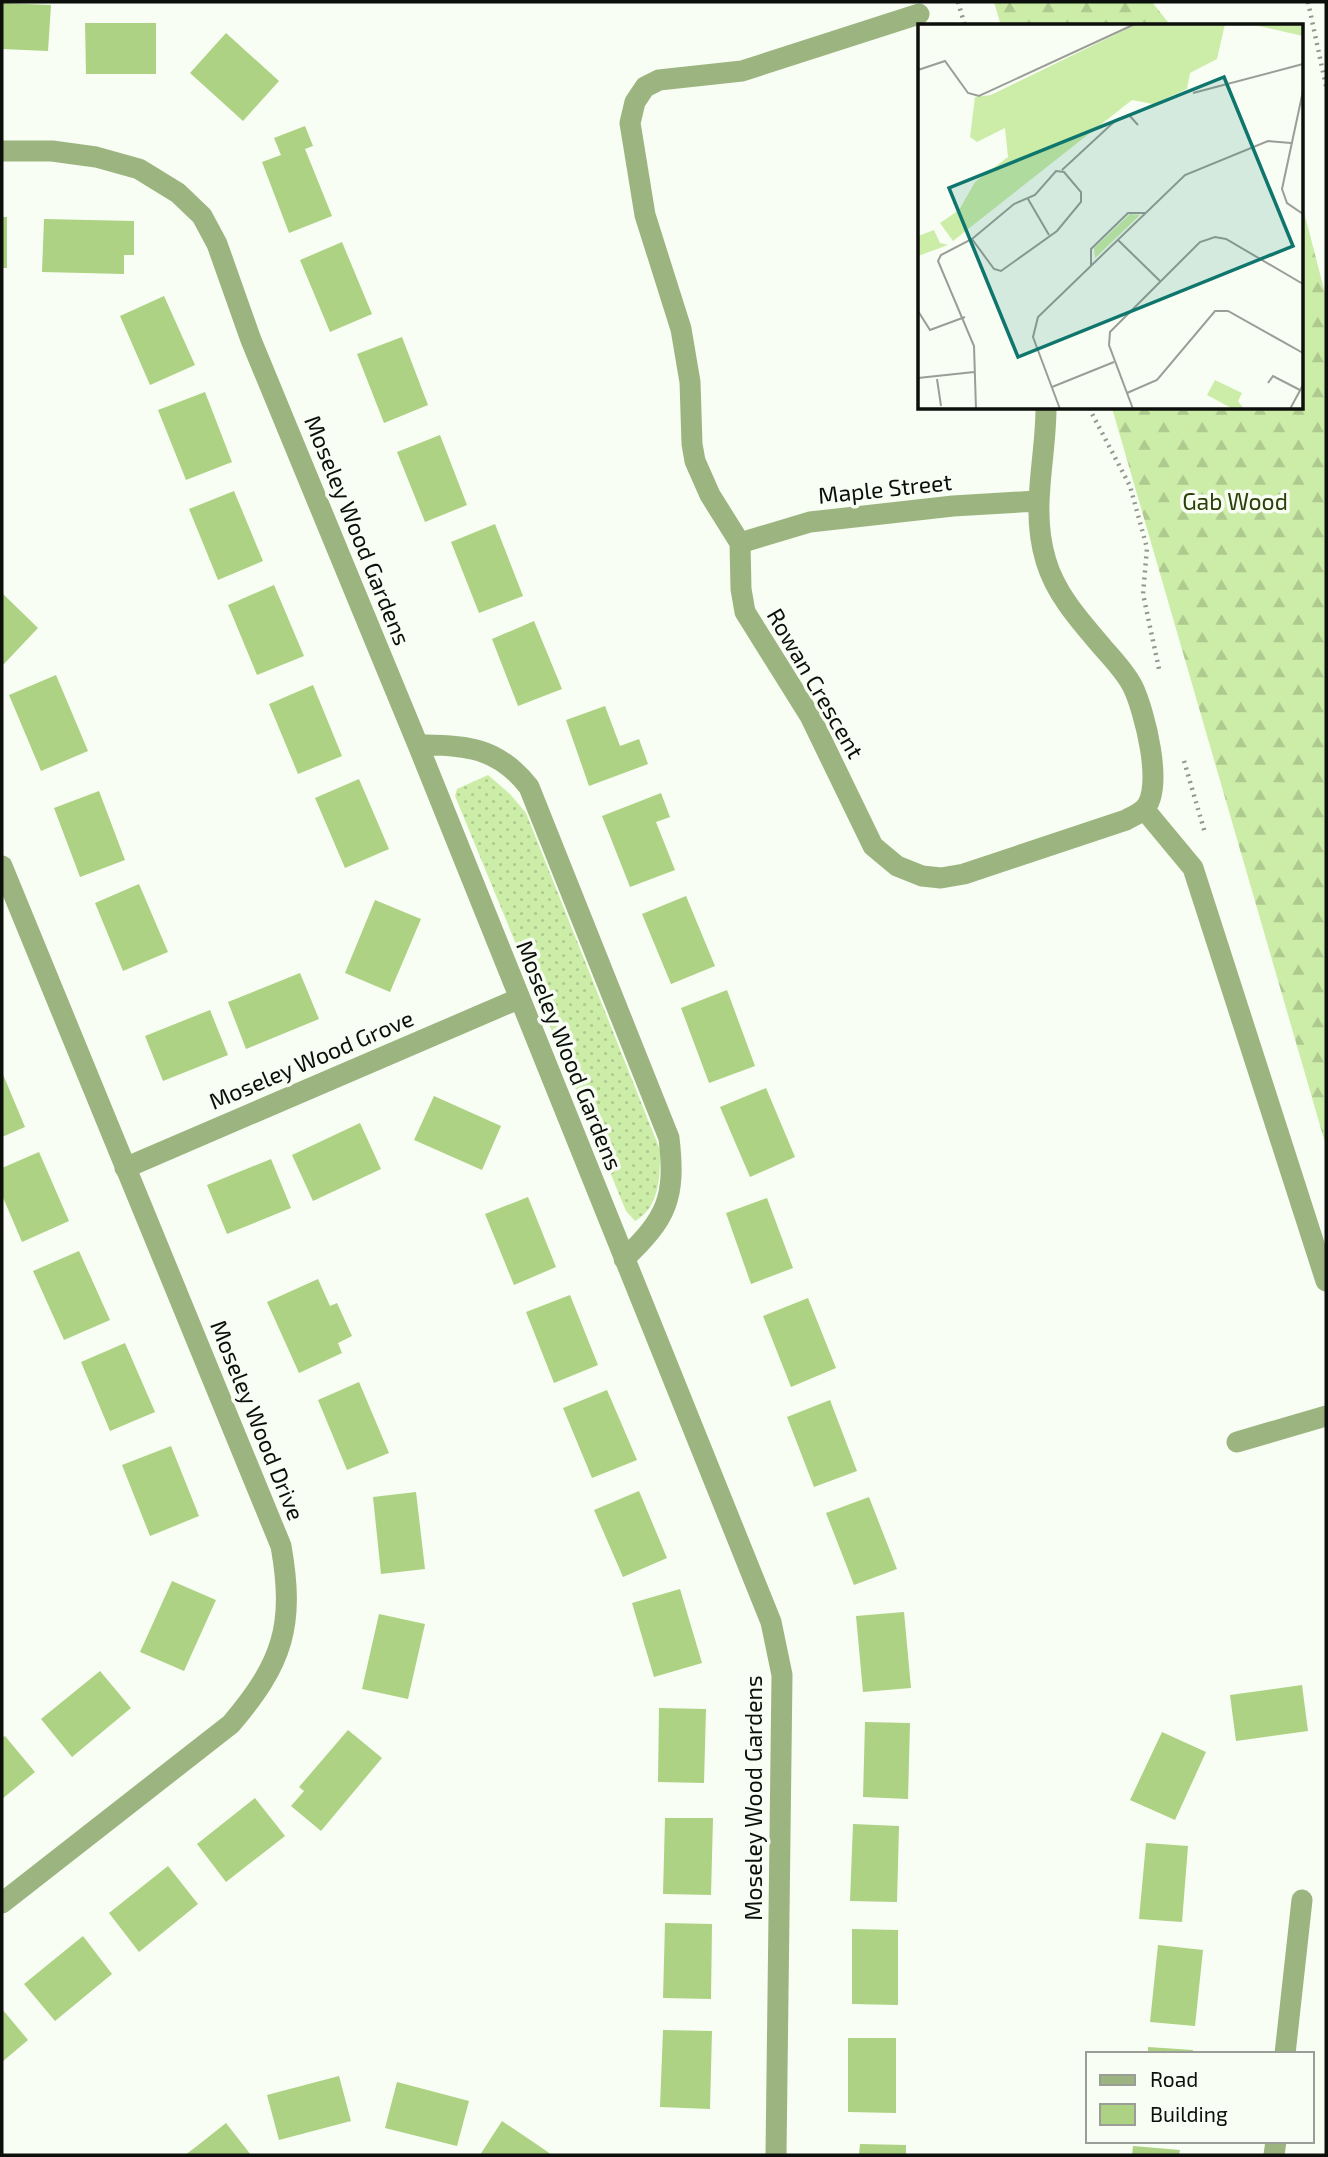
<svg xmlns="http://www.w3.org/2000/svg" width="1328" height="2157" viewBox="0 0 1328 2157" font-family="'Exo 2',sans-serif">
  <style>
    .grass { fill: url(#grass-dots) }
    .forest { fill: url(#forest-firs) }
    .building { fill: #add283 }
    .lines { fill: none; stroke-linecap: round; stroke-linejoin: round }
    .path { stroke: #92978f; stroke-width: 4.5; stroke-dasharray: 2 5; stroke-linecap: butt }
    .street { stroke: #9cb580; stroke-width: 21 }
    .labels { text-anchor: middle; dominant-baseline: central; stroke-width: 7; stroke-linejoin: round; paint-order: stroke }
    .street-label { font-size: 23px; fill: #0d0f0c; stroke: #f8fef3 }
    .park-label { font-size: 23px; fill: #2b4107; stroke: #f8fef3 }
    .inset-road { fill: none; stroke: #9a9e97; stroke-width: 2 }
    .view { fill: #0f766e; fill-opacity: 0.15; stroke: #0f766e; stroke-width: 3.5 }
    .inset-edge { fill: none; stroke: #0d0f0c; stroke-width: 3.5 }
  </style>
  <defs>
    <pattern id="grass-dots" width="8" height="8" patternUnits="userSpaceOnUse" patternTransform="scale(1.75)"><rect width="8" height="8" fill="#cceda8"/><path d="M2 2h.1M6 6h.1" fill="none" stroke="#aeca8f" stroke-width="1.8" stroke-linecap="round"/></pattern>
    <pattern id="forest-firs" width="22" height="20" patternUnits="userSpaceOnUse" patternTransform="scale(1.75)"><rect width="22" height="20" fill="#cceda8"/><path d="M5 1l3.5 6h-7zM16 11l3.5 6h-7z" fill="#aeca8f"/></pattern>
  </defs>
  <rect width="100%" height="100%" fill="#f8fef3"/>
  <path class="grass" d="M488 775 510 794 526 813 660 1150C660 1176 660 1207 635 1221L626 1211 455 796 457 789Z"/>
  <path class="forest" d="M994 2H1152L1171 26H1001Z
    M1302 204 1326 297V1146L1112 408H1302Z"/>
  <path class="building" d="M2 3 51 5 48 51 2 49Z
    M85 23H156V74H86Z
    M226 33 279 81 243 121 190 73Z
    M305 126 313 146 305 149 332 216 289 233 262 162 281 155 274 138Z
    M2 217H7V268H2Z
    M44 219 134 221V255H124V274L42 272Z
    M342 242 372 314 330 332 300 260Z
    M164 296 195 365 150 385 120 316Z
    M402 337 428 405 384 423 357 354Z
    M205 392 232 462 186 480 158 410Z
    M440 435 467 505 425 522 397 452Z
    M234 491 263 561 218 580 189 509Z
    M495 524 523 596 479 613 451 542Z
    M274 585 304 656 257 675 228 605Z
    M2 593 38 628 2 666Z
    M534 621 562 689 518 706 492 639Z
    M56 675 88 751 41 771 9 695Z
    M313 685 342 756 298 774 269 704Z
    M605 706 620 746 639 739 648 764 589 786 566 720Z
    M359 779 389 849 345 868 315 798Z
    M99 791 125 860 80 877 54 808Z
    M661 793 670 817 656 822 675 870 630 887 602 816Z
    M139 884 168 952 123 971 95 903Z
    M686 896 715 966 671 984 642 914Z
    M375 900 421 919 390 992 345 973Z
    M300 973 319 1019 246 1049 228 1002Z
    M727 990 755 1066 709 1083 681 1008Z
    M210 1010 228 1055 163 1081 145 1036Z
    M2 1072 25 1127 2 1137Z
    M766 1088 795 1157 750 1177 720 1107Z
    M434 1096 501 1126 482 1170 414 1140Z
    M360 1123 381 1169 313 1201 292 1155Z
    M39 1152 69 1221 22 1242 2 1195V1168Z
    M271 1159 291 1208 227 1234 207 1185Z
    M528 1197 556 1267 514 1285 485 1214Z
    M767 1198 793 1268 751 1284 726 1213Z
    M79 1251 110 1320 64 1340 33 1271Z
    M318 1279 330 1306 337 1303 352 1336 338 1343 342 1353 299 1373 267 1302Z
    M570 1295 598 1365 554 1383 526 1312Z
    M808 1298 836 1368 791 1387 763 1316Z
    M125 1343 155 1412 110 1431 81 1362Z
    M359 1382 389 1453 347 1470 318 1400Z
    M607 1390 637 1460 592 1478 563 1408Z
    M830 1400 857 1471 814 1487 787 1417Z
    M171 1446 199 1516 150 1536 122 1465Z
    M639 1491 667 1558 623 1577 594 1510Z
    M416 1492 425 1569 381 1574 373 1497Z
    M869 1497 897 1569 854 1585 826 1513Z
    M172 1581 216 1600 184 1671 140 1652Z
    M680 1589 702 1663 654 1677 632 1603Z
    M904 1612 911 1688 863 1692 856 1616Z
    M379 1614 425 1624 408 1699 362 1689Z
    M100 1671 131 1708 72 1757 41 1719Z
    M1302 1685 1308 1731 1236 1741 1230 1695Z
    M659 1708 706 1709 704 1783 658 1782Z
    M865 1722 910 1723 908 1799 863 1797Z
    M348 1730 382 1758 321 1831 291 1806 304 1791 299 1787Z
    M1162 1732 1206 1752 1175 1820 1130 1800Z
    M5 1736 35 1772 2 1799V1738Z
    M255 1798 285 1836 226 1882 197 1844Z
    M665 1818H713L711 1895 663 1894Z
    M853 1824 899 1826 897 1902 850 1901Z
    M1146 1843 1188 1846 1182 1922 1139 1919Z
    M168 1866 198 1904 139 1952 109 1913Z
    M665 1923 712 1924 711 1999 663 1998Z
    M852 1929 898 1930V2005L852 2004Z
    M83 1936 112 1974 55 2021 24 1984Z
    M1158 1945 1203 1950 1195 2026 1150 2022Z
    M2 2009 28 2040 2 2062Z
    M663 2030 712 2031 710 2109 660 2107Z
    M848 2038H896V2113L848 2112Z
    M1148 2047 1193 2050 1192 2054H1148Z
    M339 2076 351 2121 279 2140 267 2095Z
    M397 2082 469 2101 457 2146 385 2128Z
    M502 2121 545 2150 552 2155H480Z
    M226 2123 251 2155H185L197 2146Z
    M860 2144 906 2145V2155H859Z
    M1133 2146 1180 2150 1179 2155H1132Z"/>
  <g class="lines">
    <path class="path" d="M958 2 965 26
      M1308 2 1326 86
      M1089 408 1130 486 1147 548 1143 594 1159 669
      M1184 761 1205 833"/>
    <path class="street" d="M919 14 742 71 659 80 645 87 635 102 630 123 645 215 681 329 690 382 692 444 695 461 710 495 740 543 741 589 745 612 810 716 873 846 897 866 922 876 941 878 964 874 1126 820C1131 817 1139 814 1144 809 1165 789 1144 710 1133 687 1126 673 1114 660 1104 649 1081 622 1056 595 1046 561 1030 509 1046 460 1046 408
      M2 151H52L96 157 139 169 178 193 202 216 217 244 251 340 418 745 771 1622 782 1675 776 2155
      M740 543 810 522 953 506 1037 501
      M418 745C465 744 499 748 529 787L669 1138C676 1198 667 1218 624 1259
      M1144 809 1193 868 1326 1281
      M2 866 281 1546C295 1625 283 1663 231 1724L2 1903
      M125 1168 518 999
      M1237 1442 1326 1416
      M1285 2054 1302 1900
      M1274 2155 1276 2141"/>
  </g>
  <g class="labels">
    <g class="street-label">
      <text transform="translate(885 488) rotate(-6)">Maple Street</text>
      <text transform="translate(358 530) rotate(68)">Moseley Wood Gardens</text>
      <text transform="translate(816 683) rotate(60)">Rowan Crescent</text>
      <text transform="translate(570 1055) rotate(68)">Moseley Wood Gardens</text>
      <text transform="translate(311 1059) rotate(-23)">Moseley Wood Grove</text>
      <text transform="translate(258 1420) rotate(68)">Moseley Wood Drive</text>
      <text transform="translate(753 1798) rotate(-90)">Moseley Wood Gardens</text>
    </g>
    <g class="park-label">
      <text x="1235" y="501">Gab Wood</text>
    </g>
  </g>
  <g transform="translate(918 24)">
    <rect width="385" height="385" fill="#f8fef3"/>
    <path d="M212 190 222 191 177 234 176 224Z" fill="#cceda8"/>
    <path d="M219 0H307L299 35 272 49 269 65 235 80 214 76 35 217 22 199 41 186 57 158 90 133 87 104 59 118 52 113 57 73 73 71Z" fill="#cceda8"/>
    <path d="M332 0H385V12ZM16 206 22 219 30 221 0 232V212ZM297 356 324 369 320 377 326 385H315L289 371Z" fill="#cceda8"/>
    <path d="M297 360 317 371 312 381 291 370Z" fill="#cceda8"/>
    <path class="inset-road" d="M0 46 27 37 50 69 61 72 217 0M385 67 364 165 369 179 385 190M275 69 385 40M144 146 198 96 211 91 220 101M110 175 131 211M54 215 76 245 83 247 139 207 163 178V168L146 148 138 147 117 171 96 180 54 215 23 231 20 237 56 322 58 385M200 216 242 257M173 242V225L210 189H228M0 287 12 306 47 293M0 354 56 348M19 355 23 382M350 359 355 352 382 366M134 363 196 338M209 369 239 356 297 287H310L385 329M142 385 115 313 120 293 267 151 350 117 373 119M215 385 191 321 192 308 282 218 297 213 308 215 385 260M372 385 385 361"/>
    <path class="view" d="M306 53 375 222 100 333 31 164Z"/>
    <rect width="385" height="385" class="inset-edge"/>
  </g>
  <rect width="1328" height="2157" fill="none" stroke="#0d0f0c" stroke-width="7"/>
  <rect x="1086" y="2052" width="228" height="91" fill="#f8fef3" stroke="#9a9e97" stroke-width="2"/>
  <rect x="1100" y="2075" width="35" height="10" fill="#9cb580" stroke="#9a9e97" stroke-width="2"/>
  <text x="1150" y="2087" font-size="21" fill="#0d0f0c">Road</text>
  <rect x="1100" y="2104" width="35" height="21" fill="#add283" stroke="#9a9e97" stroke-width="2"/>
  <text x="1150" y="2122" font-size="21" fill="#0d0f0c">Building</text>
</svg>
